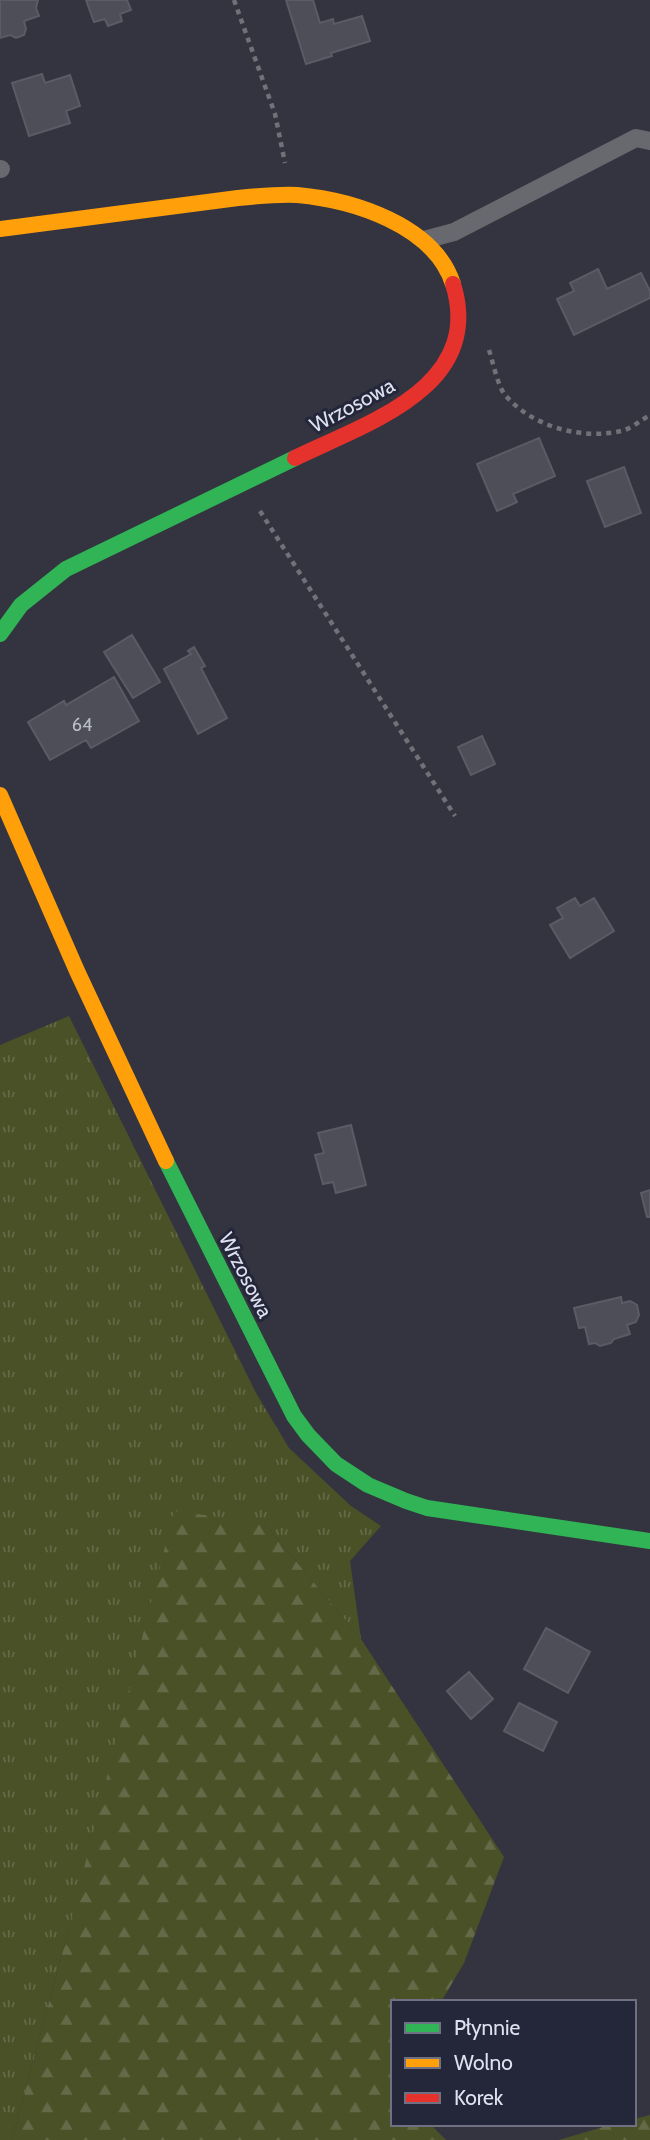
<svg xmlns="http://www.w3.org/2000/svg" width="650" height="2140" viewBox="0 0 650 2140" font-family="Cabin,sans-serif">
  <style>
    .grass { fill: url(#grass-tufts) }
    .forest { fill: url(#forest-firs) }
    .building { fill: #4d4e57; stroke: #5a5b65; stroke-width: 2 }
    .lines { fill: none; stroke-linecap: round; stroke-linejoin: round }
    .path { stroke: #717278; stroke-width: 4.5; stroke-dasharray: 5 5; stroke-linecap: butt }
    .lane { stroke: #68696e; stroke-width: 18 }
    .fast { stroke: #30b455; stroke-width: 16 }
    .slow { stroke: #ff9f0a; stroke-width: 16 }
    .jam { stroke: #e5322d; stroke-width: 16 }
    .labels { text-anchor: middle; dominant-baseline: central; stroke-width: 6; stroke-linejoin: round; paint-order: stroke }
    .number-label { font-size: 18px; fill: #babcc9 }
    .street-label { font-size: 21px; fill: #dfe1ef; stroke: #24263a }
  </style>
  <defs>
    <pattern id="grass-tufts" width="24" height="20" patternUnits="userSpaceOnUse" patternTransform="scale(1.75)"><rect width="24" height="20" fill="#4a5127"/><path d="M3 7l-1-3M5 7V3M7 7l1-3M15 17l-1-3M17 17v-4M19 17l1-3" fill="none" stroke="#646a47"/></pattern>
    <pattern id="forest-firs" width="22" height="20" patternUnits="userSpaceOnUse" patternTransform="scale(1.75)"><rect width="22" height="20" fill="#4a5127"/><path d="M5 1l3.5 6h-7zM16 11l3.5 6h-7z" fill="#646a47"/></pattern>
  </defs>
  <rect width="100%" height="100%" fill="#33343f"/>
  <path class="grass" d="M69 1016 256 1393 289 1448 351 1506 381 1526 350 1561 361 1639 264 1523 69 1928 12 2140H0V1045Z"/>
  <path class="forest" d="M174 1511 264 1523 361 1639 504 1857 464 1963 441 2002H393V2082L390 2086 393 2089V2124H430L446 2140H12L69 1928Z
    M650 2115V2140H559L613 2124H634V2119Z"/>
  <path class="building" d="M0 0H38L36 8 39 16 24 21 26 29 24 35 16 38 10 35 0 38Z
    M86 0H127L131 10 120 14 122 21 108 26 105 19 94 22Z
    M286 0H313L320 23 333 19 334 24 362 16 370 41 331 53 332 56 306 64Z
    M42 74 45 83 70 75 80 106 66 111 70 123 29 136 12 83Z
    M598 269 607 289 641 273 650 291V298L574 335 557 299 574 291 570 283Z
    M539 438 555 476 513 494 517 502 497 511 477 464Z
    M624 467 641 513 605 527 587 481Z
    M132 635 160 682 133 698 104 652Z
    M194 647 205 666 201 668 227 718 198 734 164 669 191 654 188 651Z
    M114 677 139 721 91 748 86 740 50 760 28 722 64 701 66 705Z
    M482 736 495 764 471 775 458 747Z
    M575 898 580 906 594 898 614 931 570 958 550 925 563 918 557 908Z
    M351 1125 366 1185 336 1193 333 1182 323 1184 315 1155 324 1153 318 1133Z
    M650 1190V1217H647L641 1193Z
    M621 1297 622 1303 630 1301 637 1305 639 1315 636 1322 627 1325 630 1334 614 1339 611 1343 600 1346 595 1343 589 1344 585 1327 579 1328 574 1308Z
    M546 1628 590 1652 568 1693 524 1669Z
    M469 1672 493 1699 471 1719 447 1691Z
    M519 1703 557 1722 543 1751 504 1731Z"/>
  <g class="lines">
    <path class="path" d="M234 0 275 114 285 163
      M489 350C493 362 498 388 506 396 533 427 582 440 621 431 631 429 641 420 650 415
      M260 511 455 816"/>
    <path class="lane" d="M0 169H1
      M424 240 454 232 636 138 650 141"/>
    <path class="fast" d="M0 634 21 605 66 569 295 458
      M166 1161 294 1416 308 1435 336 1464 368 1485 406 1501 427 1508 650 1541"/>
    <path class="slow" d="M0 229 238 198C258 196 278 194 297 195 353 200 434 225 453 284
      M0 795 77 971 166 1161"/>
    <path class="jam" d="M295 458C367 423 485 387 453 284"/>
  </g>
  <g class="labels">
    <g class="number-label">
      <text x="82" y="725">64</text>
    </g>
    <g class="street-label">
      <text transform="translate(352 405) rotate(-28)">Wrzosowa</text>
      <text transform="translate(246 1275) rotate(63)">Wrzosowa</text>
    </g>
  </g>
  <rect x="391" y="2000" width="245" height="126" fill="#24263a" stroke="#6f7182" stroke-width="2"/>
  <rect x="405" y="2023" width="35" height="10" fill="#30b455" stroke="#6f7182" stroke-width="2"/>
  <text x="454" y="2035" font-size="21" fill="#dfe1ef">Płynnie</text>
  <rect x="405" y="2058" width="35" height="10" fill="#ff9f0a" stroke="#6f7182" stroke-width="2"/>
  <text x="454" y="2070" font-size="21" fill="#dfe1ef">Wolno</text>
  <rect x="405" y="2093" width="35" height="10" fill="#e5322d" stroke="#6f7182" stroke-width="2"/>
  <text x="454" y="2105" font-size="21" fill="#dfe1ef">Korek</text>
</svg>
